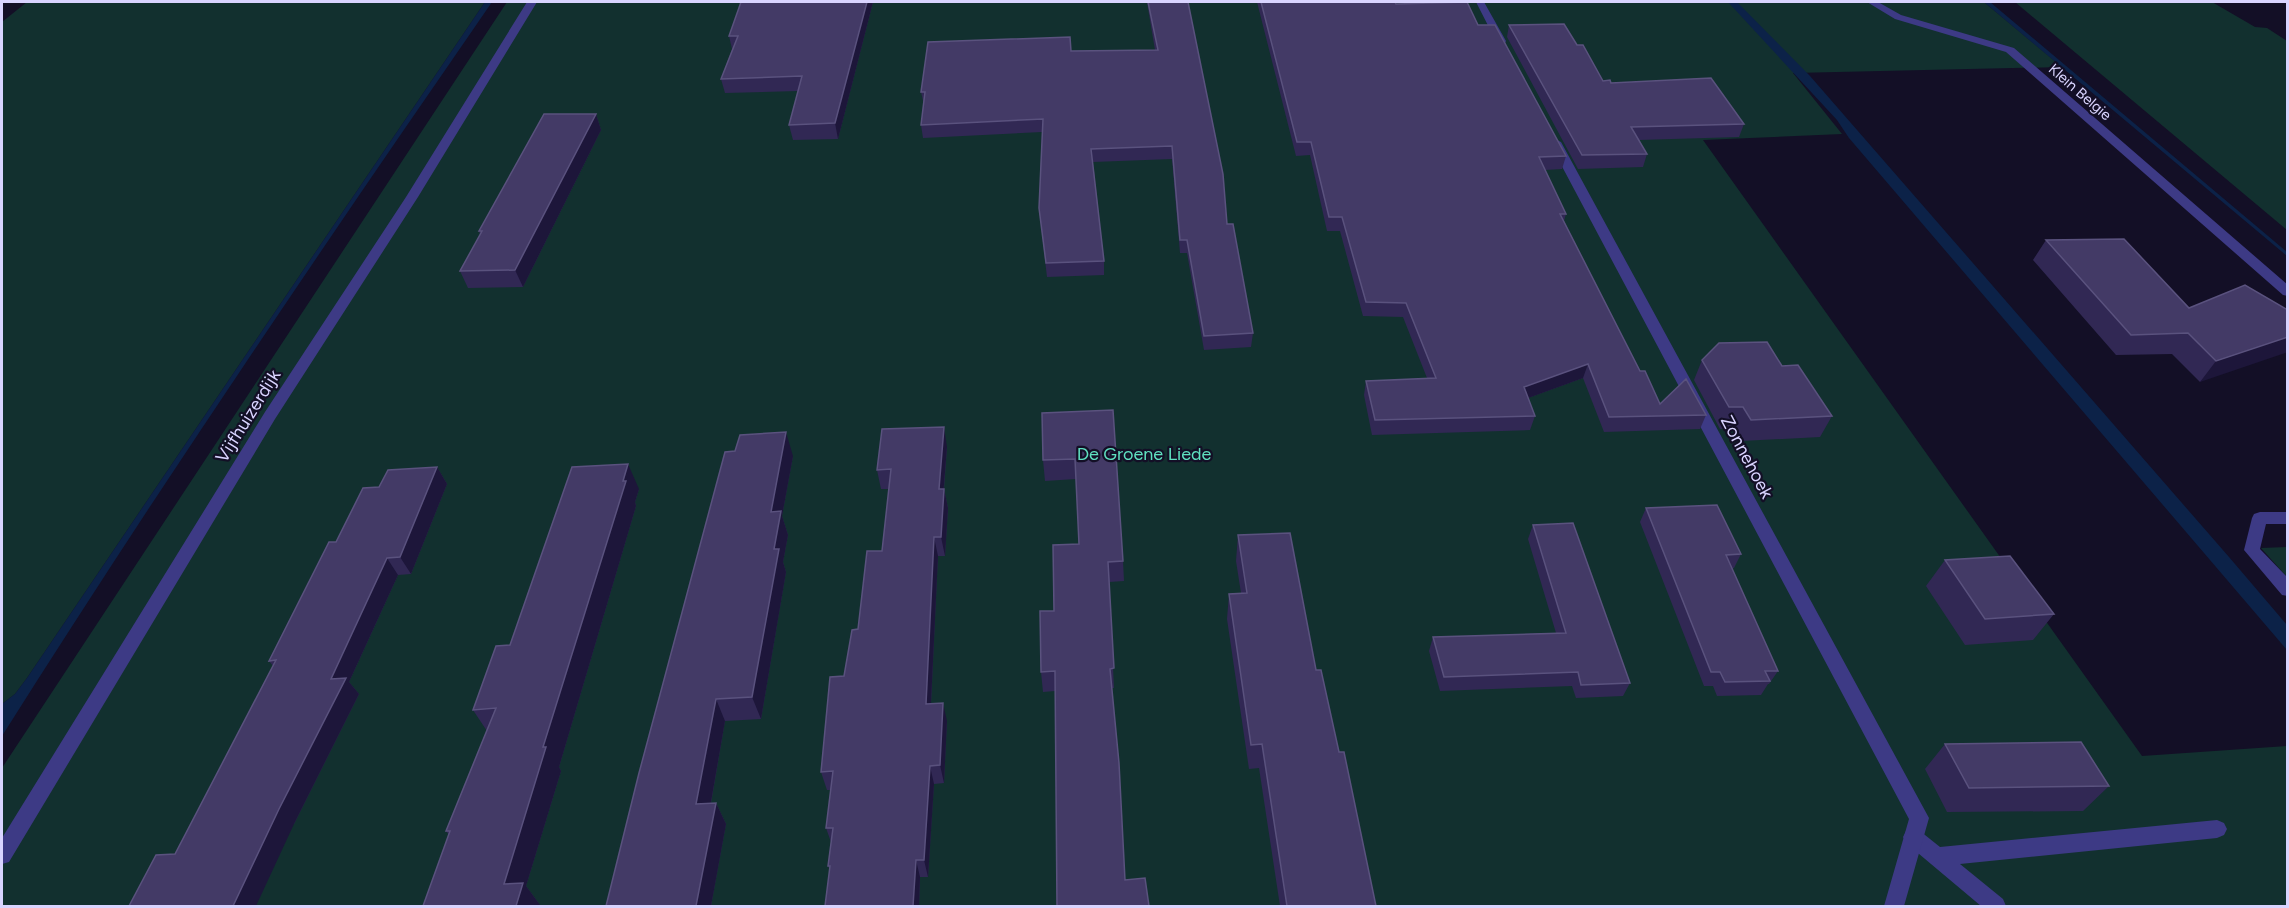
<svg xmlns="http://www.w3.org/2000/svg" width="2289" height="908" viewBox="0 0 2289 908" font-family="Figtree,sans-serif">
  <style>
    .green { fill: #12302f }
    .water { fill: #0c2248 }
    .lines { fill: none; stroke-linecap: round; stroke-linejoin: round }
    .lane { fill: #3d3a85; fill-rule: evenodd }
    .street { fill: #3d3a85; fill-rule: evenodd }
    .wall { fill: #312854 }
    .shaded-wall { fill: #1d163a }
    .building { fill: #433a66; stroke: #5a527e; stroke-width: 1.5 }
    .labels { text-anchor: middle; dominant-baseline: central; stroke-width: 4.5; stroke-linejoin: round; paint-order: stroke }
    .far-street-label { font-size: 15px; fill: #d9d4ff; stroke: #130f26 }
    .street-label { font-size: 18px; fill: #d9d4ff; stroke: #130f26 }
    .park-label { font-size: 18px; fill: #5fe0c0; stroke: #130f26 }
  </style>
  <rect width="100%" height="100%" fill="#130f26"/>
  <path class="green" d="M27 2H485L27 678 15 694 2 704V22Z
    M507 2H1984L2062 67 1793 73 1842 134 1703 140 2142 756 2287 746V906H2V768Z
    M2015 2H2212L2255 27 2267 28 2287 41V230Z
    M2287 547H2288L2287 577 2261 548Z"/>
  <path class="water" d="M485 2H492C325 244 159 487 2 736V704L15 694 27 678Z
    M1728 2H1737L1810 76 2229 557 2287 625V650L1849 138 1837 120Z
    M1984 2H1990L2287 252V256Z"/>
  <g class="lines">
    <path class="lane" d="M2217 820 2224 823 2227 829 2224 835 2217 838 1960 864 2003 899 2006 906H1981L1906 843 1903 837 1906 831 1913 828 1920 831 1940 847Z"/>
    <path class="street" d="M527 2H537L418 197 275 419 9 862 2 864V838L265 412 406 197Z
      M1476 2H1484L1506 41 1505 43H1497Z
      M1867 2H1878L1901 15 2014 48 2288 285V296L2283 295 2006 52 1895 19Z
      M1555 139 1561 142 1929 818 1904 906H1884L1909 819 1549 142Z
      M2260 512H2288V524H2266L2260 549 2288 578V596L2282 595 2244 550 2252 518 2254 514Z"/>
  </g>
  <path class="wall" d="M873 2 838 139 793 140 789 125 798 91 725 93 721 79 732 49 729 36Z
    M1147 2H1188L1227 224 1253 333 1251 347 1204 350 1187 253H1180L1172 159 1093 162 1104 261V275L1047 277 1039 208 1042 132 923 138 921 125 924 105 921 92 1071 51 1155 50Z
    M1257 2H1395L1396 4 1478 25 1566 156 1562 169 1545 170 1566 214 1564 221 1640 371 1660 404 1706 415 1700 429 1604 432 1583 378 1528 398 1535 416 1530 430 1372 435 1364 395 1366 381 1427 378 1403 317 1363 316 1340 231H1327L1310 155 1296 156Z
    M1509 25 1577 45 1603 81 1744 124 1739 137 1639 140 1647 154 1643 167 1578 169 1507 37Z
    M596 114 601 130 523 287 468 288 460 271 480 235 479 231Z
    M2046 240 2189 308 2288 310 2200 382 2172 354 2116 355 2033 260Z
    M1702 360 1782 366 1832 416 1820 437 1741 441 1734 428 1720 429 1694 380Z
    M1113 410 1123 561 1124 581 1109 582 1114 688H1112L1057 906 1055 691 1043 692 1041 672 1054 611 1079 544 1076 479 1045 481 1043 460Z
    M947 447 944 489 948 508 945 556H938L931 704 947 721 944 783 934 784 928 877H920L919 906H825L830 870 828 866 831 842 826 828 831 790H827L821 772 844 676 882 551 889 489H881L877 470Z
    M793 456 782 516 788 535 783 562 786 572 761 719 725 721 711 803H716L726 824 711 906H606Z
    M437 467 447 484 411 574 398 575 349 682 359 694 294 824 175 854 273 666 269 661 336 542 379 487Z
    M639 489 635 502 636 506 559 767 561 771 526 886 540 905 449 835 446 831 487 731 473 710 510 645Z
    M1646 508 1741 554 1734 568 1732 569 1778 671 1769 684H1768L1761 695 1717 696 1713 686H1704L1640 522Z
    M1533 525 1630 683 1623 696 1576 698 1572 686 1440 691 1429 651 1433 637 1556 633 1528 539Z
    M1238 535 1316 670 1339 752 1376 906H1280L1259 768 1249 769 1227 619 1229 594 1241 593 1236 561Z
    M1945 560 2054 614 2033 640 1965 645 1926 586Z
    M1945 744 2109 786 2083 811 1947 812 1925 769Z"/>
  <path class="shaded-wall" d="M867 2H873L838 139 835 123Z
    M596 114 601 130 523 287 515 270Z
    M2288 337V352L2200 382 2216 361Z
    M1588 364 1583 378 1520 401 1524 387Z
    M944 427 947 447 942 509 939 489Z
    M786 432 793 456 782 516 788 535 783 562 786 572 761 719 752 697 774 549 771 512Z
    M628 464 639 489 635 502 636 506 559 767 561 771 526 886 540 905 539 906H516L504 884 543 747Z
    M437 467 447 484 411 574 400 557Z
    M944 489 948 508 945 556 941 537Z
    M934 537 938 556 930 723 926 704Z
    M387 558 398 575 349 682 359 694 294 824 256 906H233L331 679Z
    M716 699 725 721 707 825 696 804Z
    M943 703 947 721 944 783 940 765Z
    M930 766 934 784 928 877 924 860Z
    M716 803 726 824 711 906H696Z
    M916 860 920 877 919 906H913Z"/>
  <path class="building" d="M741 2H867L835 123 789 125 802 76 721 79 738 36H729Z
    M1148 2H1188L1223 174 1227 224H1233L1253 333 1204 336 1187 240H1180L1172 146 1091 149 1104 261 1046 263 1039 208 1043 119 921 125 925 92H921L928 42 1070 37 1071 51 1158 50Z
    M1261 2H1395L1396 4 1467 2 1478 25H1495L1566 156 1539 157 1566 214H1560L1640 371H1645L1660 404 1686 379 1706 415 1609 417 1588 364 1524 387 1535 416 1375 420 1366 381 1436 378 1406 303 1366 302 1342 217H1329L1311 142H1297Z
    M1564 24 1577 45H1583L1603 81 1610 80 1611 83 1711 78 1744 124 1631 127 1647 154 1582 155 1509 25Z
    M544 114H596L515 270 460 271 482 231H479Z
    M2124 239 2189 308 2245 285 2288 310V337L2216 361 2188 333 2131 335 2046 240Z
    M1767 342 1782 366 1798 365 1832 416 1751 420 1743 407H1729L1702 360 1719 343Z
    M1113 410 1123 561 1108 562 1114 668 1110 669 1119 763 1125 880 1145 878 1149 906H1057L1055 671 1041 672 1040 611H1054L1053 545 1079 544 1075 459 1043 460 1042 413Z
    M944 427 939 489H944L941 537H934L926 704 943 703 940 765 930 766 924 860H916L913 906H825L830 866H828L833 828H826L833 771 821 772 830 677 844 676 852 630 858 629 867 551H882L891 469 877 470 882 429Z
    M786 432 771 512 781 511 774 549H779L752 697 716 699 696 804 716 803 696 906H606L639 773 725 452 735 451 740 435Z
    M628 464 623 481H626L543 747H546L504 884 523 883 516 906H423L450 831H446L496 708 473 710 496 646 510 645 572 467Z
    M437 467 400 557 387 558 331 679 346 678 279 809 233 906H129L156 855 175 854 276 660 269 661 329 542H336L363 488 379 487 388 470Z
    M1717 505 1741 554 1726 555 1778 671H1765L1770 681 1725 682 1720 672H1711L1646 508Z
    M1573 523 1630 683 1581 685 1578 672 1444 677 1433 637 1566 633 1533 525Z
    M1290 533 1316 670H1321L1339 752H1344L1376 906H1287L1262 744 1251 745 1229 594 1247 593 1238 535Z
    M2010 556 2054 614 1985 619 1945 560Z
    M2081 742 2109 786 1969 788 1945 744Z"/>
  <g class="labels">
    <g class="far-street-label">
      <text transform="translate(2080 92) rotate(41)">Klein Belgie</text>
    </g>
    <g class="street-label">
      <text transform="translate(248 416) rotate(-58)">Vijfhuizerdijk</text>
      <text transform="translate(1747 457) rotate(62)">Zonnehoek</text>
    </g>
    <g class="park-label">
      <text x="1144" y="454">De Groene Liede</text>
    </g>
  </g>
  <rect width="2289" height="908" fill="none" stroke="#d9d4ff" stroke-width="6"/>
</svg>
